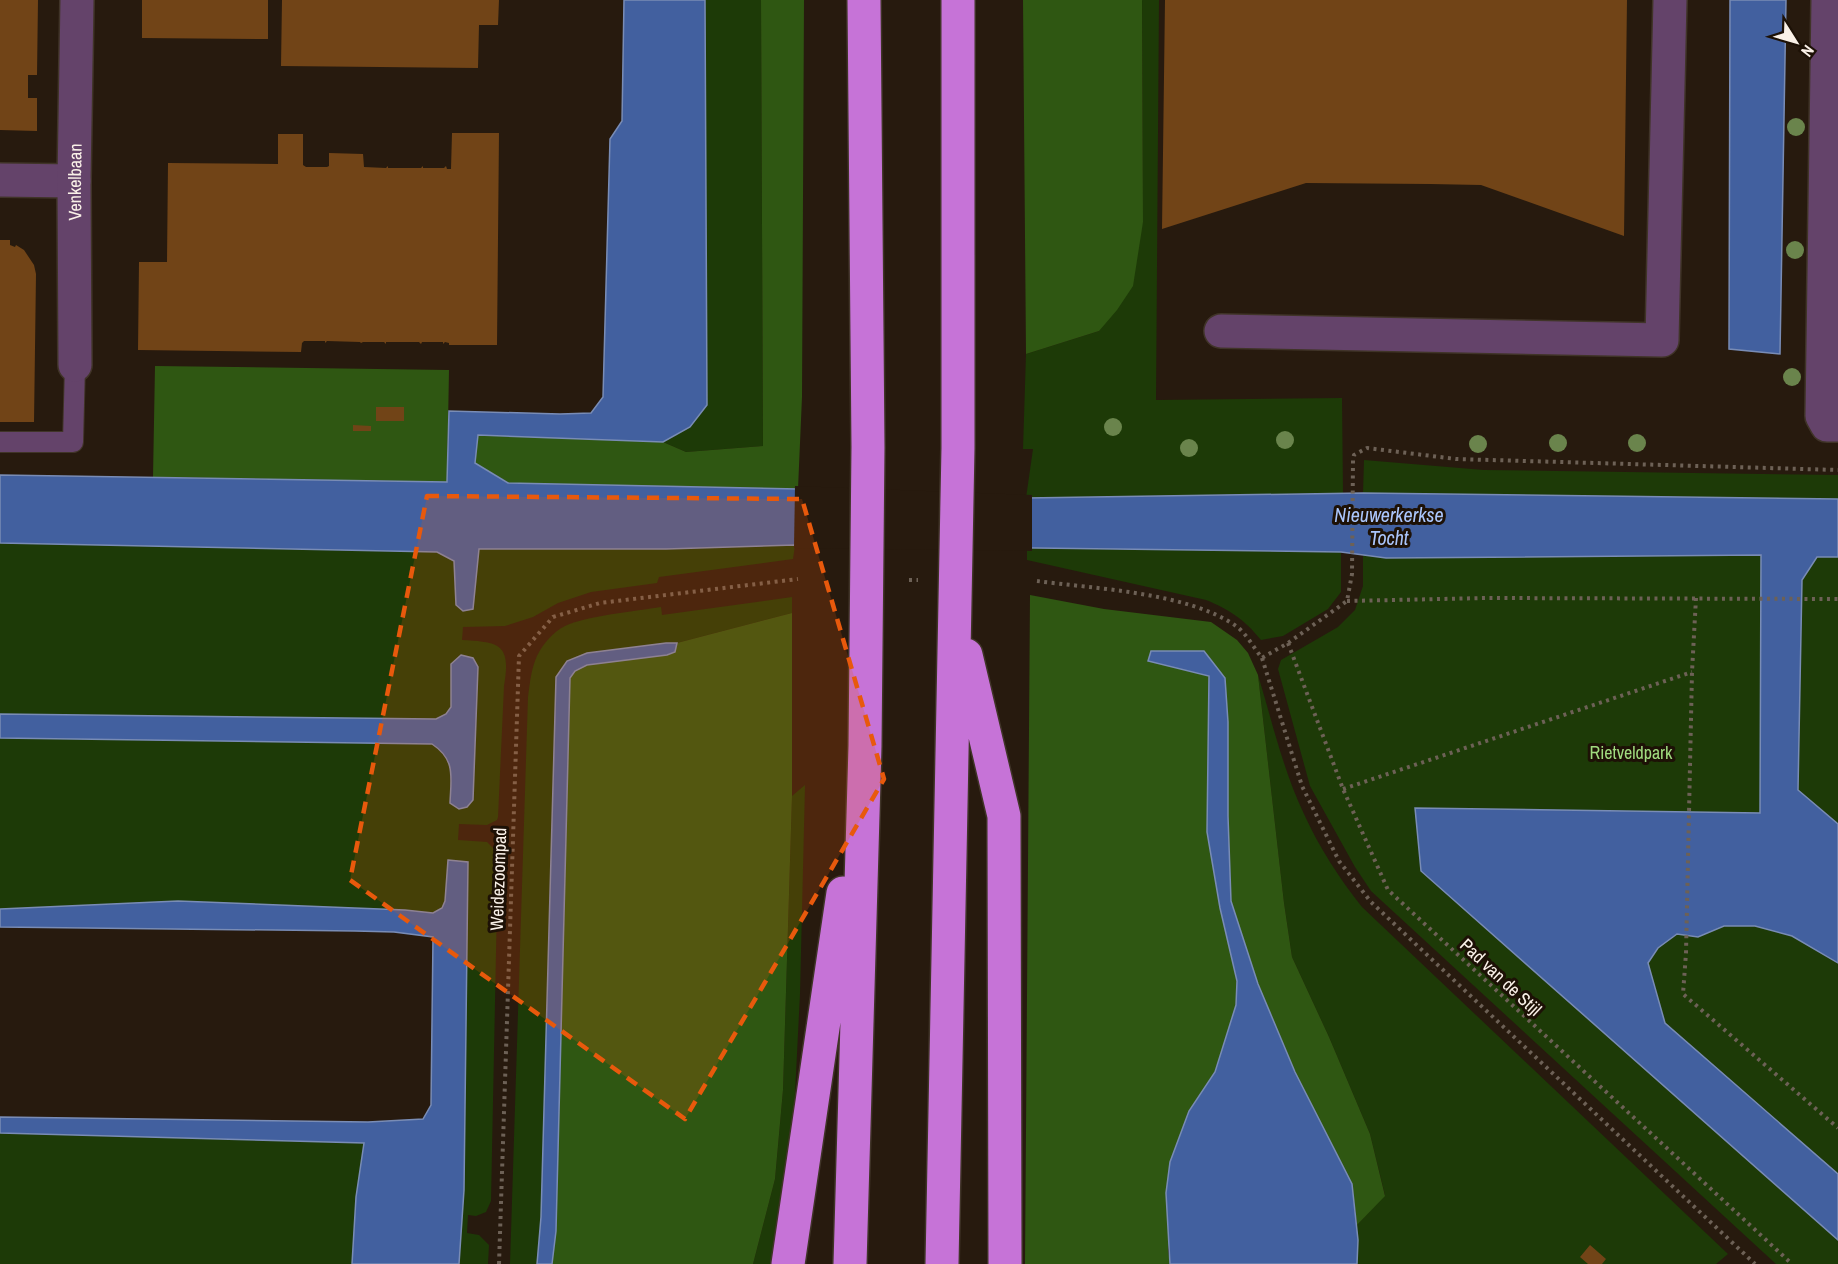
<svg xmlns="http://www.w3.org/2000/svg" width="1838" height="1264" viewBox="0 0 1838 1264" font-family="'Archivo Narrow',sans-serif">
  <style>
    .green { fill: #1d3a07 }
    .forest { fill: #2f5712 }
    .water { fill: #42609f; stroke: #798cb5; stroke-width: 1.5 }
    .pier { fill: #271a0e }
    .building { fill: #714417 }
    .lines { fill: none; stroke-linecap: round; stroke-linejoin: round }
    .service-casing { stroke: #403428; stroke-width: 22 }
    .minor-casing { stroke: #403428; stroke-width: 36 }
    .motorway-casing { stroke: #403428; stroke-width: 36 }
    .path { stroke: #6d6156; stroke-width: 4; stroke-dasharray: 3 4.5; stroke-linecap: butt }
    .service { stroke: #64436a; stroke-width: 20 }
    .minor { stroke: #64436a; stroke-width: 33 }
    .motorway { stroke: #c673d7; stroke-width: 33 }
    .tree { fill: #6a844c }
    .marked { fill: #e8590c; fill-opacity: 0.2; stroke: #e8590c; stroke-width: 4.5; stroke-dasharray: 12 8; stroke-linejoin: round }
    .labels { text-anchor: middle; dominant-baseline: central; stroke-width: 6; stroke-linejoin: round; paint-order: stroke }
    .street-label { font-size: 18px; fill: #faf1e8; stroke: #1d1106 }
    .park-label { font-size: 18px; fill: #a0db7f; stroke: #1d1106 }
    .water-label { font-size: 20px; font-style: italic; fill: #abc6fc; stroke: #1d1106 }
  </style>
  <rect width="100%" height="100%" fill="#271a0e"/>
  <path class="green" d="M705 0H761L763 446 686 452 663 442 690 427 707 405Z
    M1142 0H1159L1156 400 1342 398 1343 493 1026 498 1033 449H1023L1026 354 1099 331 1143 222Z
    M1364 460 1484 470 1838 475V499L1363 493Z
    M0 543 437 552 454 561 456 605 473 609 479 549H666L795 545 793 559 659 577 657 583 591 592 558 603 533 617 505 626 463 627 462 640C501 642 511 645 504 686L498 817 497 820 487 825 459 824 458 840 487 842 498 853 491 1201 486 1212 476 1216 468 1215 467 1233 479 1235 489 1245 488 1264H459L464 1190 467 862 448 861 445 901 442 908 433 913 405 910 178 901 0 909V738L432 744C456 760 451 776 450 802L459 809 451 664V707L446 714 436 719 0 714Z
    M1838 546V1215L1421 871 1838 1240V1264H1776L1371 891 1355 867 1310 786 1278 669 1281 660 1338 627 1355 610 1363 586V554Z
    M1027 548 1341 552V592L1328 609 1283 636 1261 640C1244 619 1230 610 1206 600L1027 560Z
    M792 597V613L677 643H666L567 661 556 677 541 1217 537 1264H510L528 697C530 683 531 669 537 656 543 644 553 632 565 626 585 616 637 611 661 607L662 615Z
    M1258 675C1272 721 1283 770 1304 814 1319 847 1339 878 1362 907L1728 1254 1716 1264H1357V1225L1385 1195 1370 1134 1329 1037 1292 957 1284 903Z
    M805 785 800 994 790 1194 779 1264H753L775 1179 783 1090 792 796Z
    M0 1133 365 1143 356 1197 352 1264H0Z"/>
  <path class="forest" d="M761 0H804L802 397 798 489 509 483 475 463 478 435 663 442 686 452 763 446Z
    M1023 0H1142L1143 222 1133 286 1117 310 1099 331 1026 354Z
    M155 366 449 370 447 482 153 477Z
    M1030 595 1104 609 1211 622 1237 640 1248 653 1258 675 1284 903 1292 957 1329 1037 1370 1134 1385 1196 1357 1225 1352 1184 1295 1072 1258 984 1231 901 1228 816V722L1225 678 1149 661 1209 675 1207 832 1220 908 1237 981 1236 1005 1215 1072 1189 1111 1168 1250 1170 1264H1025Z
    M792 613V796L783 1090 775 1179 753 1264H552L556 1231 570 678 575 671 587 665 667 655 675 652 677 643Z"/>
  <path class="water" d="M624 0H705L707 405 690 427 663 442 478 435 475 463 508 483 798 489 1026 498 1363 493 1838 499V557H1817L1802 580 1798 790 1838 824V963L1792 936 1755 926H1724L1698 937 1677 934 1658 948 1648 963 1665 1023 1838 1174V1240L1421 871 1415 808 1760 813 1761 555 1386 558 1341 552 795 545 666 549H479L473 609 463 611 456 605 454 561 437 552 0 543V475L447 482 449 411 560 414 591 413 603 397 610 139 622 121Z
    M1730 0H1786L1780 354 1729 349Z
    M666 643H677L675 652 667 655 587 665 575 671 570 678 556 1231 552 1264H537L541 1217 556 677 567 661 587 653Z
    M1151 651H1204L1225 678 1228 722V816L1231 901 1258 984 1295 1072 1352 1184 1358 1240 1357 1264H1170L1166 1193 1170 1162 1189 1111 1215 1072 1236 1005 1237 981 1220 908 1207 832 1209 676 1148 661Z
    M461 655 473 658 478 667 473 800 467 807 459 809 450 803C451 777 456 760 432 744L0 738V714L436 719 446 714 451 707V664Z
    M448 860 468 862 464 1190 459 1264H352L356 1197 364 1143 0 1133V1117L368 1122 423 1119 431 1105 433 937 394 932 355 931 0 927V909L178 901 405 910 433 913 442 908 445 901Z"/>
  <path class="pier" d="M795 486 1032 495V551L794 548Z"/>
  <path class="building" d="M0 0H38L37 75H28V98H37V131L0 130Z
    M142 0H268V39L142 38Z
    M282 0H499L498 25H479L478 68 281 66Z
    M1165 0H1627L1624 236 1481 185 1430 184 1306 183 1162 229Z
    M452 133H499L497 345H449V343L445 342 443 344V342H422L421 344 419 342H386V344L384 342H363L361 343 360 342 327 341 325 343V341H304L302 343 301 352 138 350 139 262H167L168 163 278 164V134H303V165L306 167H327L329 166V153L363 154 364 167 386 168 388 166V168H421L423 166V168H444L446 166 447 169H451Z
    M0 240H10V245L15 247 16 245 24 250 34 265 36 274 34 422H0Z
    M376 407H404V421H376Z
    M353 425 371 426V431H353Z
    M1590 1245 1606 1259 1602 1264H1588L1580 1257Z"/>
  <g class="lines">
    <g class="service-casing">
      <path id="service" d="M0 442H73L75 365"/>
    </g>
    <g class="minor-casing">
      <g id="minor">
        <path d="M1828 0 1822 416 1827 425H1838"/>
        <path d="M0 180 74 181"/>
        <path d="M1221 331 1662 340 1670 0"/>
        <path id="s1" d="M75 365 74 181 77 0"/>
      </g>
    </g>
    <g class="motorway-casing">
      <path id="motorway" d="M966 655 1004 816 1005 1264
        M788 1264 843 893
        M850 1264 865 746 868 447 864 0
        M942 1264 958 448V0"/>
    </g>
    <path class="path" d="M909 580H918
      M1037 581C1096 589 1187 592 1236 626 1246 633 1254 648 1262 658L1288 643 1347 601 1352 574 1353 460 1354 455 1367 448 1456 459 1838 470
      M1696 598 1692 672 1686 953 1683 994 1838 1128
      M1347 601 1486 598 1838 599
      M1288 643 1343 789 1388 890 1792 1264
      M1262 658 1302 786 1339 861 1371 902 1755 1264
      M1343 789 1692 672
      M499 1264 519 656 553 617 600 603 798 579"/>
    <use href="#service" class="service"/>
    <use href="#minor" class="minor"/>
    <use href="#motorway" class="motorway"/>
  </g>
  <g class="tree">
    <circle cx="1796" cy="127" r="9"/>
    <circle cx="1795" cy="250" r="9"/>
    <circle cx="1792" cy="377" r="9"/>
    <circle cx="1113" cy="427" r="9"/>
    <circle cx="1285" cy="440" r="9"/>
    <circle cx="1558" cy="443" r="9"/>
    <circle cx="1637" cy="443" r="9"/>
    <circle cx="1478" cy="444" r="9"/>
    <circle cx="1189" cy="448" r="9"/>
  </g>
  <path class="marked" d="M427 496 802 499 884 779 685 1119 350 880Z"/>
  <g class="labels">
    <g class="street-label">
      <text stroke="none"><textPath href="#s1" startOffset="183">Venkelbaan</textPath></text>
      <text transform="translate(498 879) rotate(-88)">Weidezoompad</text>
      <text transform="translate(1501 977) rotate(43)">Pad van de Stijl</text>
    </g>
    <g class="park-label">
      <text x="1631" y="752">Rietveldpark</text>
    </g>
    <g class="water-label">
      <text x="1389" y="514">Nieuwerkerkse<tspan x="1389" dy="23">Tocht</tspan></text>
    </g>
  </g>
  <g transform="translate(1796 42) rotate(127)" stroke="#1d1106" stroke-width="4.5" paint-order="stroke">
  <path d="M0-4.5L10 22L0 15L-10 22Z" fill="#faf1e8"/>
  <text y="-9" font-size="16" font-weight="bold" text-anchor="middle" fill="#faf1e8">N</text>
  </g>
</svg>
